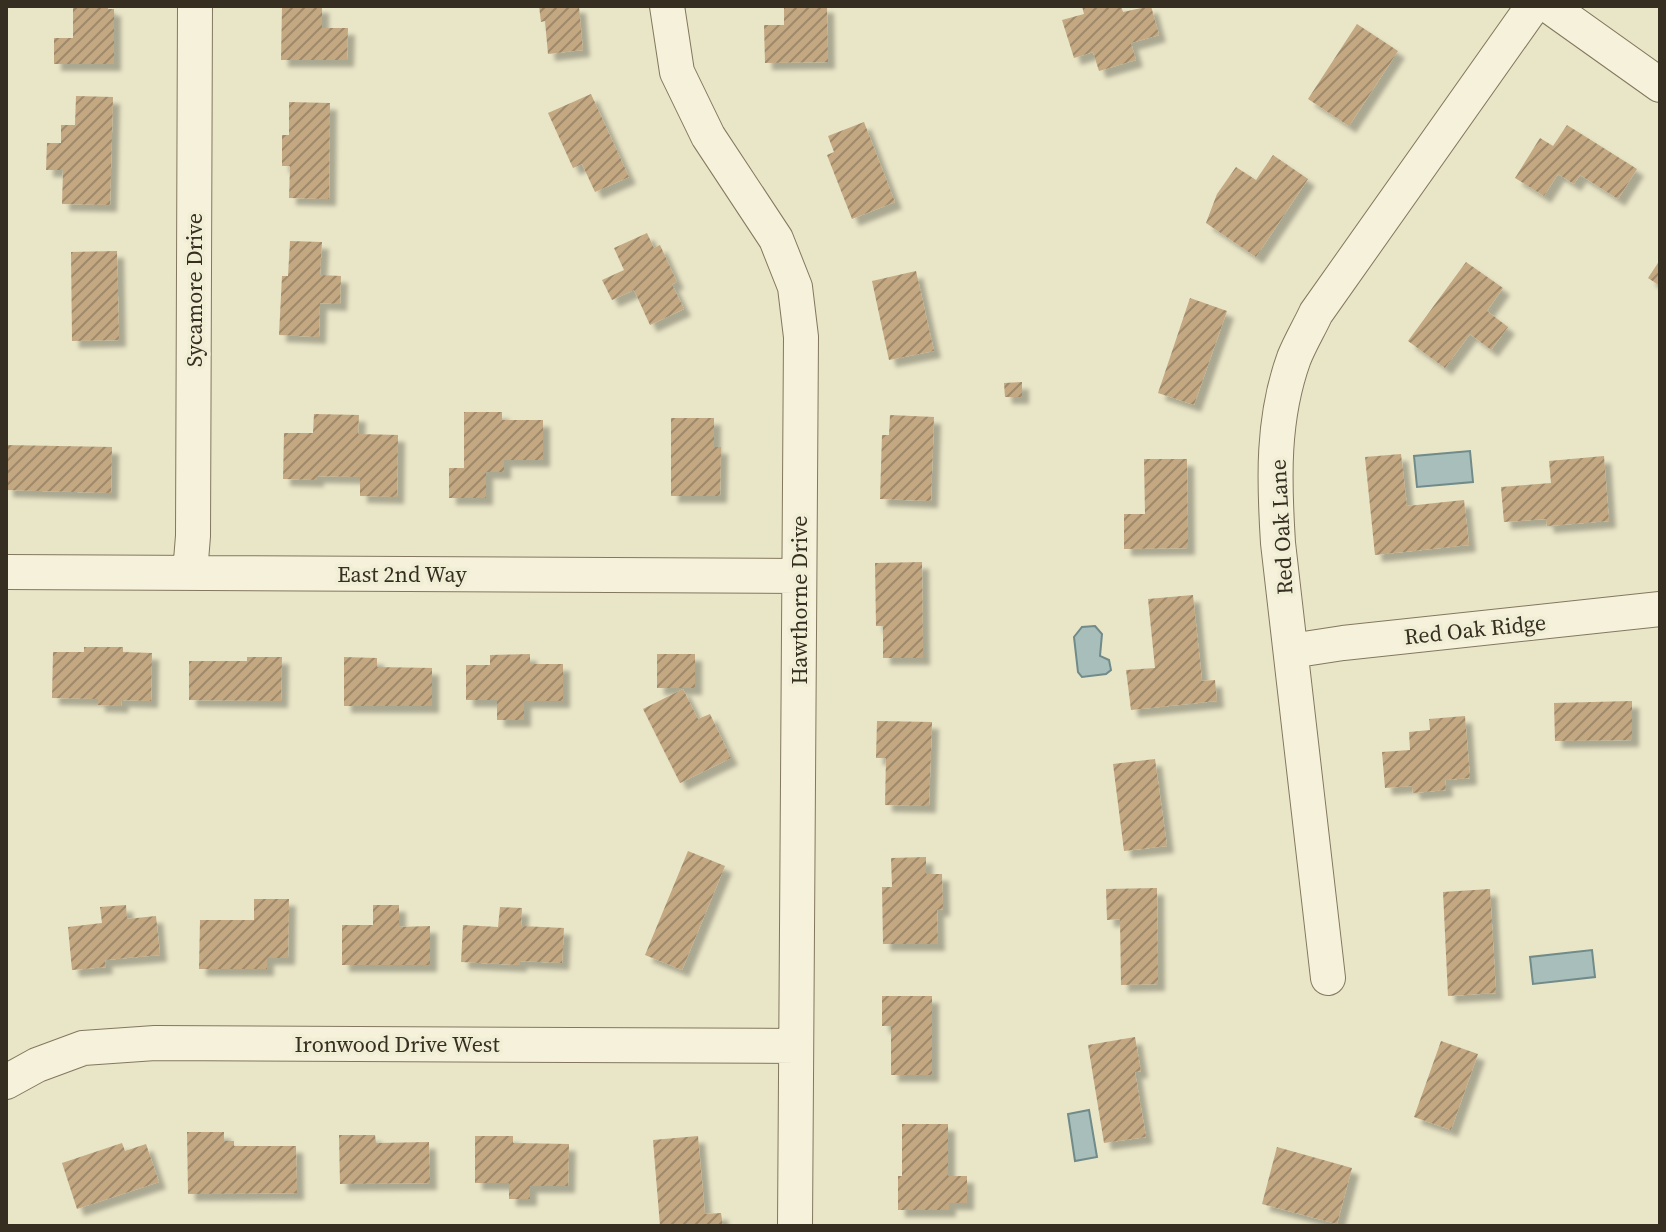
<svg xmlns="http://www.w3.org/2000/svg" width="1666" height="1232" viewBox="0 0 1666 1232" font-family="'Source Serif 4',serif">
  <style>
    .water { fill: #a8bebb; stroke: #708b89; stroke-width: 2 }
    .building { fill: url(#building-hatch); filter: url(#shadow) }
    .lines { fill: none; stroke-linecap: round; stroke-linejoin: round }
    .street-casing { stroke: #83785f; stroke-width: 36 }
    .street { stroke: #f5f1da; stroke-width: 34 }
    .labels { text-anchor: middle; dominant-baseline: central; stroke-width: 7; stroke-linejoin: round; paint-order: stroke }
    .street-label { font-size: 22px; fill: #352e21; stroke: #f1eed6 }
  </style>
  <defs>
    <pattern id="building-hatch" width="6" height="6" patternUnits="userSpaceOnUse" patternTransform="scale(2)"><rect width="6" height="6" fill="#c3a882"/><path d="M-1 1l2-2M0 6l6-6M5 7l2-2" fill="none" stroke="#9f896a"/></pattern>
    <filter id="shadow"><feDropShadow dx="7" dy="7" stdDeviation="2" flood-color="#0004"/></filter>
  </defs>
  <rect width="100%" height="100%" fill="#e9e5c7"/>
  <path class="water" d="M1470 451 1473 482 1417 487 1414 456Z
    M1095 626 1102 634 1100 656 1109 660 1111 670 1106 674 1082 677 1078 672 1074 637 1082 627Z
    M1592 950 1595 977 1533 984 1530 957Z
    M1089 1110 1097 1157 1075 1161 1068 1114Z"/>
  <path class="building" d="M73 6H108V9H114V64H54V38H73Z
    M282 6H322V28H348L347 60H281Z
    M539 6H579L583 50 548 54 545 21 541 22Z
    M784 6H827L828 62 765 63 764 25H784Z
    M1082 6H1121L1123 12 1151 6 1159 35 1131 43 1136 60 1099 71 1093 52 1074 58 1062 20 1084 14Z
    M1357 24 1398 51 1349 126 1308 99Z
    M591 94 629 177 595 192 582 164 573 168 548 113Z
    M76 96 113 97 110 205 62 204 63 170H46L47 143H61V125H75Z
    M289 102 330 103 329 199 289 198 290 166H282V135H289Z
    M864 122 895 202 852 219 827 155 834 152 828 136Z
    M1567 125 1637 169 1618 199 1580 175 1574 184 1558 174 1544 196 1515 178 1540 138 1553 146Z
    M1273 155 1308 179 1256 257 1206 223 1217 194 1236 167 1256 180Z
    M647 233 654 248 660 245 677 282 672 284 684 309 650 325 634 290 612 300 602 280 624 270 614 248Z
    M290 241 322 242 320 275 341 276 340 304 320 303 319 337 279 335 282 276H288Z
    M117 251 119 340 72 341 71 252Z
    M1660 260V286L1648 278Z
    M1466 262 1503 288 1487 311 1508 327 1491 350 1470 334 1445 368 1408 341Z
    M916 271 934 351 889 360 872 281Z
    M1190 298 1227 311 1194 405 1158 393Z
    M1022 382V397H1005L1004 383Z
    M464 412H502V420H543V460H504V472H486V498H449V468H464Z
    M314 414 359 415 358 434 398 435 397 497 360 496V477L317 476V480L283 479 284 433H313Z
    M890 415 934 417 931 501 880 499 882 435H889Z
    M671 418H714V447H721L720 496H671Z
    M6 445 112 447 111 493 6 490Z
    M1401 454 1407 506 1464 500 1469 545 1375 555 1365 457Z
    M1604 456 1609 521 1547 526 1546 519 1504 522 1501 487 1551 483 1549 461Z
    M1144 459H1187L1188 548 1124 549V514H1145Z
    M922 562 923 658H883V626H876L875 563Z
    M1193 595 1202 681 1215 680 1217 701 1131 710 1126 670 1155 668 1148 599Z
    M84 647H123V652L152 653 151 701 122 700 121 706 98 705V699L52 698 53 652H84Z
    M530 654V664H563V701H524V720H497V700H466V665H490V655Z
    M657 654H695V688H657Z
    M247 657H282L281 701 189 700V661H247Z
    M344 657 377 658V667L432 668V706H344Z
    M683 689 698 719 710 714 731 758 680 783 643 709Z
    M1632 701V740L1555 741 1554 703Z
    M1465 716 1470 778 1445 780 1446 790 1413 793 1412 786 1385 788 1382 752 1410 750 1409 732 1430 730 1429 719Z
    M877 721 932 722 929 806 885 805 886 758H876Z
    M1155 759 1167 846 1124 851 1113 764Z
    M688 851 725 866 682 970 645 955Z
    M926 857V874H942L943 909 937 910 938 944H883L882 887H892L891 858Z
    M1157 888 1158 984 1121 985 1120 919 1107 920 1106 889Z
    M1490 889 1496 993 1448 996 1443 892Z
    M254 899H289L288 958H267V969H199L200 920H254Z
    M126 905 127 919 156 916 160 955 105 960 106 967 72 970 68 927 102 923 100 907Z
    M373 905H399V927L430 926V965H342V925H373Z
    M500 907 522 908 521 926 564 928 562 963 520 961V965L461 962 463 925 498 927Z
    M882 996H932V1075H891V1026H882Z
    M1135 1037 1141 1071 1135 1072 1146 1137 1104 1143 1088 1045Z
    M1441 1041 1478 1054 1451 1130 1414 1117Z
    M902 1124H948V1176H967V1203H949V1210H898V1176H902Z
    M187 1132H224V1141H234V1146H296L297 1193 188 1194Z
    M339 1135H375L376 1143 429 1142 430 1183 340 1184Z
    M475 1136H513V1143L569 1144 568 1186H530V1199H509V1183H475Z
    M698 1136 705 1214 721 1213 723 1226H660L653 1140Z
    M122 1143 125 1151 146 1144 159 1182 77 1209 62 1163Z
    M1277 1147 1352 1168 1337 1224 1262 1204Z"/>
  <g class="lines">
    <g class="street-casing">
      <path id="street" d="M667 6 677 72 708 136 776 239 795 287 801 337 795 1226
        M1549 6 1660 85
        M6 572 799 576
        M190 573 193 536 195 6
        M1291 651 1343 643 1660 609
        M1328 978 1278 543C1274 480 1272 419 1294 358 1300 343 1309 328 1316 313L1533 6
        M6 1082 37 1065 83 1048 155 1043 796 1046"/>
    </g>
    <use href="#street" class="street"/>
  </g>
  <g class="labels">
    <g class="street-label">
      <text transform="translate(194 290) rotate(-90)">Sycamore Drive</text>
      <text transform="translate(1281 527) rotate(-93)">Red Oak Lane</text>
      <text x="402" y="574">East 2nd Way</text>
      <text transform="translate(799 600) rotate(-90)">Hawthorne Drive</text>
      <text transform="translate(1475 629) rotate(-6)">Red Oak Ridge</text>
      <text x="397" y="1044">Ironwood Drive West</text>
    </g>
  </g>
  <rect width="1666" height="1232" fill="none" stroke="#352e21" stroke-width="16"/>
</svg>
